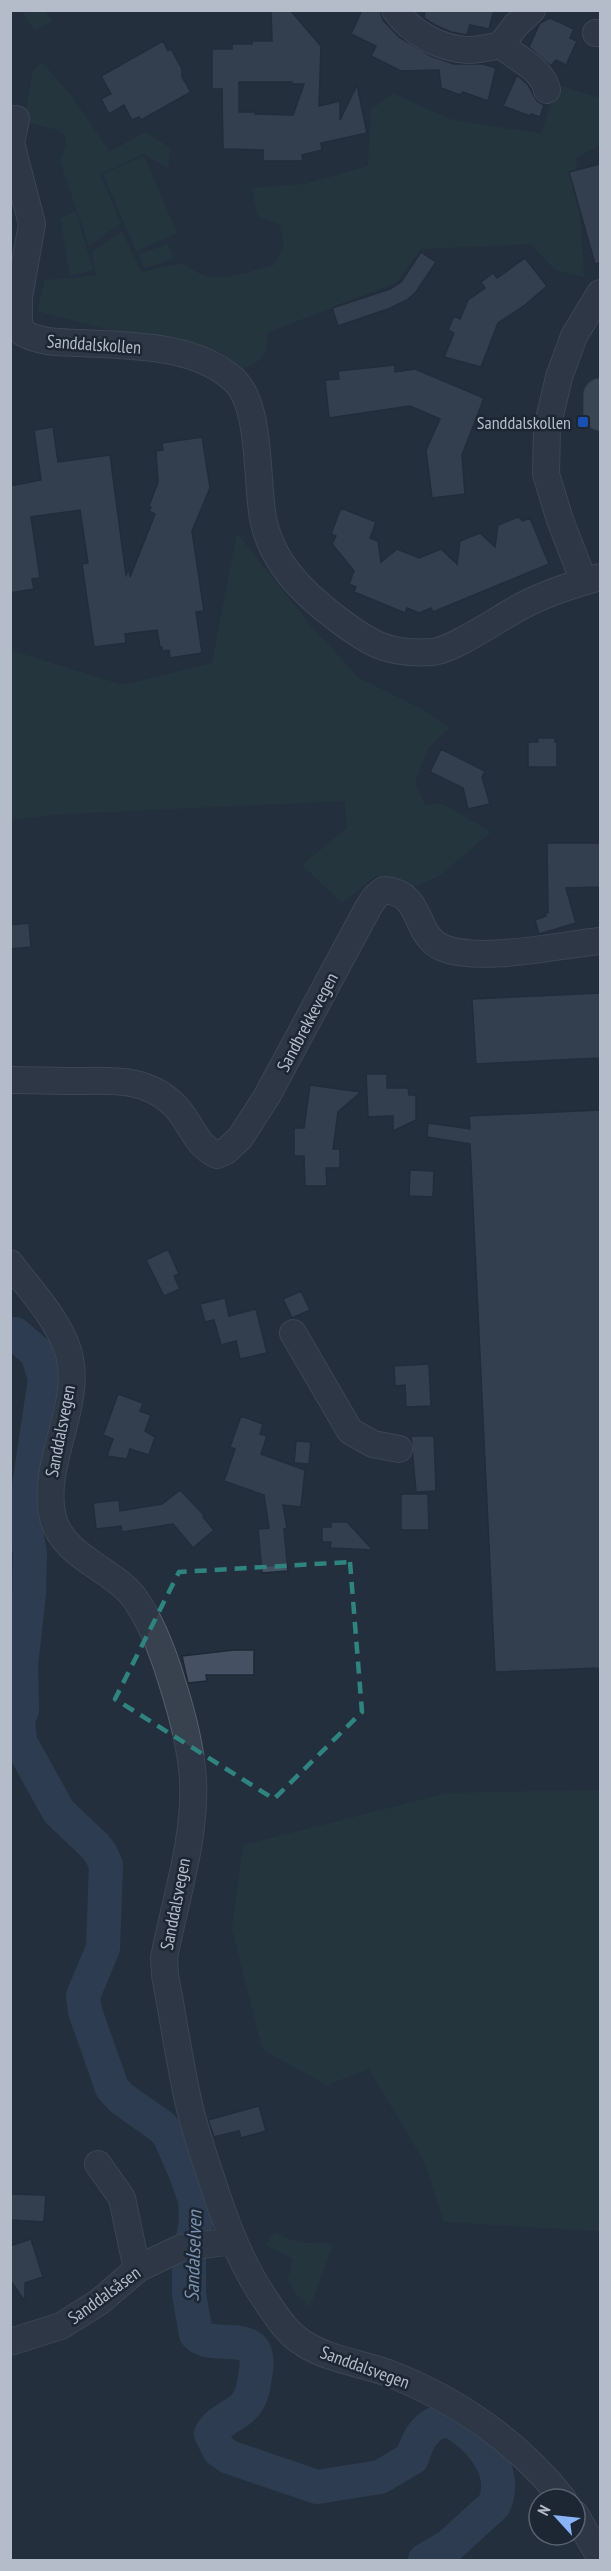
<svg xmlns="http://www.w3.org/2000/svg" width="611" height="2571" viewBox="0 0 611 2571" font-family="'PT Sans Narrow',sans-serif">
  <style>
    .green { fill: #263c3f }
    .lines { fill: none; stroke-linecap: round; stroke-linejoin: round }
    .river { stroke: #394c67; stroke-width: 34 }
    .building { fill: #455162; stroke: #1f2835; stroke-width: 1.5; fill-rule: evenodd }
    .minor-casing { stroke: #565f6c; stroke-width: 28 }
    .major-casing { stroke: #414a57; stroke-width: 34 }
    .minor { stroke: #38414e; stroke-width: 26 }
    .major { stroke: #56606e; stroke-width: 32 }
    .marked { fill: none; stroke: #308480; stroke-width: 4.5; stroke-dasharray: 12 8; stroke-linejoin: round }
    .transit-dot { fill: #1a4fb4; stroke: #1d2633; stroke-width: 2 }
    .labels { text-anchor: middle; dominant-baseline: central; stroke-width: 5; stroke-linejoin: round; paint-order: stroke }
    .street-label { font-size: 18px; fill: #b4bcc9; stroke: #1d2633 }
    .poi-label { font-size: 18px; fill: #b4bcc9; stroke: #1d2633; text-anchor: end }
    .water-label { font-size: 20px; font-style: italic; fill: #7c92b1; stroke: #1d2633 }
  </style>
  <rect width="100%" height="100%" fill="#242f3e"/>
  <path class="green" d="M22 11H45L52 22 34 30Z
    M42 63C69 90 89 120 109 152L146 132 170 148 168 168 144 154 100 174 121 223 89 246 60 161 66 145 65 136 58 130 22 121 27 104 33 70Z
    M557 85 600 98V145L576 158 584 277 555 270 531 244 421 249 397 282 267 333C270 354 260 362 242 370L220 359 225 351 221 353 132 336 37 311 45 280 96 276 92 252 122 231 141 272 184 263C210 289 244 273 274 265L284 246 280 224 258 217 252 188 305 184 368 166 371 110 393 93 449 119 541 134Z
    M144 156 177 233 136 251 103 174Z
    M76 212 93 270 70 276 60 218Z
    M168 244 173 259 144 268 139 254Z
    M237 533 310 625 359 678 422 709 450 728 428 748 415 782 425 805 443 804 491 832 439 876 414 887 393 878 376 876 342 903 302 865 347 828 345 801 64 814 11 820 10 650 123 685 212 663Z
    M600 1790V2231L444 2222 425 2163 369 2069 327 2085 263 2050 232 1929 243 1845 448 1793Z
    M274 2232C284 2237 296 2243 308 2243 318 2243 323 2242 333 2245L310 2307 296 2294 288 2280 293 2259 266 2245Z"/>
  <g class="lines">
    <path class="river" d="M10 1335 15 1334 37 1353 45 1379 28 1492 21 1518 26 1532 30 1553 29 1593 21 1665 22 1710 18 1720 20 1742 59 1812 95 1846 101 1854 106 1865 103 1948 83 1996 85 2011 112 2088 121 2098 162 2127 169 2135 186 2174 195 2200 196 2223 189 2256V2294L196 2334C214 2353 262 2325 256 2370 254 2381 254 2392 248 2401 240 2416 220 2417 211 2434L219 2450 229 2457 317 2487 380 2477 412 2458C418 2438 425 2425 447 2419 477 2434 510 2470 494 2505L449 2546 425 2560"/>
  </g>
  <path class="building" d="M271 10H290L321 46 319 106 340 101V120L357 85 367 133 321 143 322 150 302 155 303 161H263V150L223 149 222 89H212V49H232V44H252V41H272ZM239 82H292V84H304L293 115 255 114V112H239Z
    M362 10H380L383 20 399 37 431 56 454 64H483L496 68 488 101 463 92 460 95 441 88 439 70 401 71 371 56 376 46 351 34Z
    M425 10H494L489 29 470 25 467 35 451 32 435 25 424 18Z
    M550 18 574 29 570 38 577 41 566 65 556 60 551 66 529 47 540 23Z
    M163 41 168 51 171 49 182 69V77L191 92 141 120 139 117 132 120 124 105 109 114 101 99 111 94 101 76Z
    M517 75 528 85 537 101 544 105 540 117 531 114 530 116 503 106Z
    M600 164V263L595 264 569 172Z
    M421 252 436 262 416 292 407 300 388 309 338 326 332 308 390 289 401 282Z
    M525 258 547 286 524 306 498 323 481 367 444 357 454 333 448 330 454 316 460 319 468 300 485 288 481 282 493 273 497 278Z
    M395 365V372L415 369 484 398 462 455 465 494 432 498 426 450 440 419 410 406 329 418 325 380 339 379 338 371Z
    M53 427 58 462 110 455 126 575 129 568 130 577 155 514 149 511 151 507 149 506 158 482 156 451 163 450 162 443 202 437 210 488 192 531 204 611 196 612 202 653 170 658 169 650 162 651V647H160L157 630 125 634 126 643 94 647 82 564 88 563 80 510 31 517 40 578 32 579 34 589 10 593V486L41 480 34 430Z
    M341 508 376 522 370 538 378 541 381 562 397 549 419 558 441 549 457 564 460 541 480 533 495 547 498 525 518 517 523 521 530 518 549 564 433 612 431 608 419 613 407 608 405 613 354 592 356 587 349 584 354 571 332 544 336 536 331 534Z
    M537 738H555V742H557V767H528V742H538Z
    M441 749 485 771 482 777 490 804 468 809 463 788 430 772Z
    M547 843H600V887L566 888 576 923 539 934 535 920 546 916 545 913H548Z
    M29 923 31 947 10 949V925Z
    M600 993V1058L476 1064 472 999Z
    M366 1074H387V1088H408L409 1095H416V1120L393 1131V1116L368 1117Z
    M310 1085 361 1092 338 1112 333 1149H340V1168H326L327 1186H305L304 1156H294V1128H304Z
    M600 1110V1668L495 1672 470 1144 427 1137 428 1123 470 1129 469 1116Z
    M410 1170 434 1171 433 1197 409 1196Z
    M168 1249 179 1274 174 1276 180 1289 164 1296 146 1260Z
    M301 1291 310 1310 292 1318 283 1299Z
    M225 1298 229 1316 256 1309 267 1353 240 1359 236 1341 221 1345 214 1320 205 1322 200 1304Z
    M429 1364 431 1406 406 1407 405 1385 395 1386 394 1366Z
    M118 1394 143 1403 140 1411 151 1415 145 1431 155 1437 149 1455 130 1449 127 1459 107 1456 113 1439 103 1435Z
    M241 1416 263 1424 260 1434 267 1436 261 1454 305 1470 301 1507 283 1505 287 1528 284 1529 288 1571 262 1573 258 1529 269 1528 264 1495 224 1481 235 1449 230 1447Z
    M411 1436H434L436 1491 416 1492Z
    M296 1441 311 1442 309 1464 294 1463Z
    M180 1490 204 1515 203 1517 214 1530 193 1548 173 1524 122 1532 121 1526 96 1529 93 1503 119 1500 120 1511 162 1504Z
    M401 1494H428L429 1530H401Z
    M331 1522H347L373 1550 330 1548 331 1542H322V1527H331Z
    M234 1650H254V1675H206L207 1681 188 1683 182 1656Z
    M259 2106 266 2131 241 2138 239 2131 214 2137 208 2120Z
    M10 2194 46 2195 44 2222 10 2220Z
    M31 2239 43 2277 25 2283V2301L10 2280V2246Z"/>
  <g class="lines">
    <g class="minor-casing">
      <path id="minor" d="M395 10C412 33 440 49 468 50 479 50 491 47 501 45L516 25 532 10
        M596 33H600
        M501 45C517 59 543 69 547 90
        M16 119 11 143 32 224 19 297V322L23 333C42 343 60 342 81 343 130 346 193 344 233 379 262 404 256 482 263 518 271 562 303 593 336 618 369 643 388 655 431 652 453 651 499 618 520 607 546 593 572 585 600 577
        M584 582 560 520 546 474 547 428 559 377 574 336 600 293
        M10 1080C32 1080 54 1081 76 1081 111 1081 144 1077 172 1103 190 1118 193 1144 217 1155L226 1151 240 1138 267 1096 368 908 375 897 384 890C425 893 412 935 443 948 480 963 560 945 600 941
        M10 1263C30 1290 53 1313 66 1345 88 1399 39 1462 53 1518 63 1556 110 1568 133 1596 152 1622 163 1652 172 1682 182 1713 191 1747 193 1780 196 1839 175 1900 164 1958L165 1975C173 2017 179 2059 188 2100 195 2133 207 2164 217 2196 230 2234 244 2269 267 2302 277 2317 287 2333 303 2343 327 2359 360 2363 388 2373 456 2399 518 2442 563 2499
        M293 1333 350 1431 373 1444 399 1449
        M98 2164 122 2198 135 2260 139 2268
        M10 2342 61 2326 99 2302 139 2268 181 2248 233 2241
        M575 2514 600 2557"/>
    </g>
    <g class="major-casing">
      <path id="major" d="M600 395V414"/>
    </g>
    <use href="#minor" class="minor"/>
    <use href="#major" class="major"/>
  </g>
  <path d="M0 0H611V2571H0ZM350 1562 362 1712 274 1799 115 1699 179 1572Z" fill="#242f3e" fill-opacity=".55" fill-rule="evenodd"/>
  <path class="marked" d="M350 1562 362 1712 274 1799 115 1699 179 1572Z"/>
  <rect class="transit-dot" x="577" y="416" width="12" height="12" rx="3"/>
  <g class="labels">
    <g class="street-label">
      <text transform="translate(94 344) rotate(4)">Sanddalskollen</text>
      <text transform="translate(307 1022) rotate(-62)">Sandbrekkevegen</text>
      <text transform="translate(60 1431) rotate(-79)">Sanddalsvegen</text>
      <text transform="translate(175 1904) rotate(-79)">Sanddalsvegen</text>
      <text transform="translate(104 2295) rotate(-36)">Sanddalsåsen</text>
      <text transform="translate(365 2367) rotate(20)">Sanddalsvegen</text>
    </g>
    <g class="poi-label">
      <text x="571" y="422">Sanddalskollen</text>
    </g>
    <g class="water-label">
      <text transform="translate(193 2256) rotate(-88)">Sandalselven</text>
    </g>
  </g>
  <rect width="611" height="2571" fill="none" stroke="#b4bcc9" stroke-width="24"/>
  <g transform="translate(557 2517) rotate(297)"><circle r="28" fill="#1d2633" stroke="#59626f" stroke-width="1.5"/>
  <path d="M0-4.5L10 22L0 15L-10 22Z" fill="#8ab4f8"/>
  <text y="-9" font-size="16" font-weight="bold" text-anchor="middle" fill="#b4bcc9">N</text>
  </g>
</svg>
